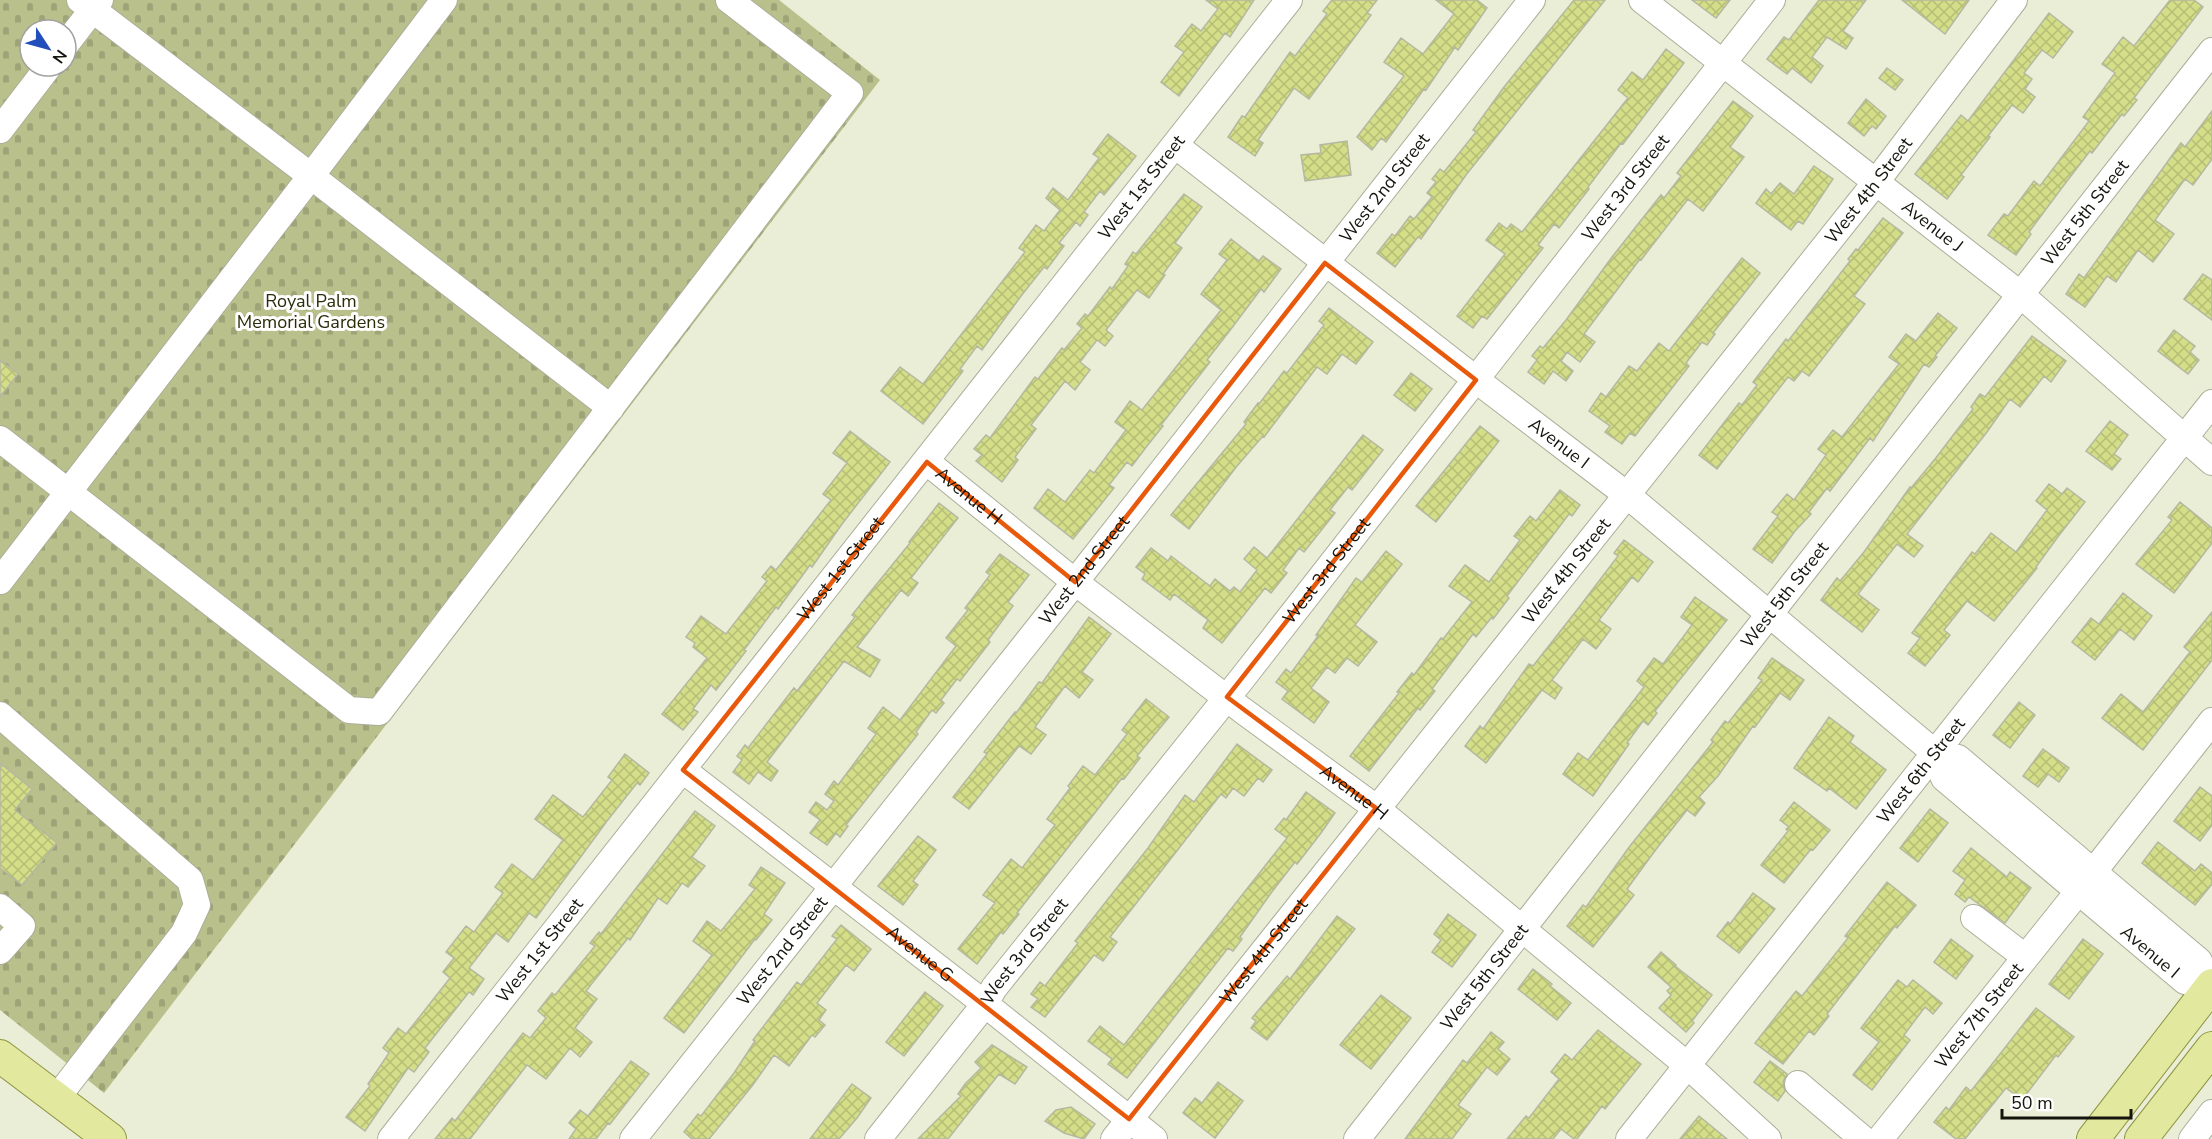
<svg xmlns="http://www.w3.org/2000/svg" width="2212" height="1139" viewBox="0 0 2212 1139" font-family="'Nunito Sans',sans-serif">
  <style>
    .cemetery { fill: url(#cemetery-stones); fill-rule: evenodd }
    .building { fill: url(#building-cross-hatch); stroke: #b4b8a1; stroke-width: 1.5 }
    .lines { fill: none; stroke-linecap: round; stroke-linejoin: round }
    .minor-casing { stroke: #abae98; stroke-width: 28 }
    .major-casing { stroke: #8d9441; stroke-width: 34 }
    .minor { stroke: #fff; stroke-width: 26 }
    .major { stroke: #e2e89e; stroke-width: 32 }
    .marked { fill: none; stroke: #e8590c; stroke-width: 4.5; stroke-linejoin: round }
    .labels { text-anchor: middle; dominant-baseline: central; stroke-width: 6; stroke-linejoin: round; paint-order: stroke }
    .street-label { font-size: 18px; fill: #14150d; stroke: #fff }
    .park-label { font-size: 18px; fill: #2a2d08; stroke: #fff }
  </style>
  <defs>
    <pattern id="cemetery-stones" width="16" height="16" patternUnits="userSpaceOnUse" patternTransform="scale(1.5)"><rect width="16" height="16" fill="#b9c08b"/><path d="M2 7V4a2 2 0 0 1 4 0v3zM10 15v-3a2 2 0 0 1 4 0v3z" fill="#9ea477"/></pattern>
    <pattern id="building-cross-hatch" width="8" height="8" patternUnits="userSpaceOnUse" patternTransform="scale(1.5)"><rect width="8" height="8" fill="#d4de88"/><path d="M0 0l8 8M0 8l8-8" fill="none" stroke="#b5be74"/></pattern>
  </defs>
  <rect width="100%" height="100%" fill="#eaeed7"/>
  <path class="cemetery" d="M0 0H779L880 80 104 1093 0 1010ZM30 30H66V66H30Z"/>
  <path class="building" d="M1206 0H1254L1230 37 1225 33 1179 96 1161 82 1184 52 1175 46 1192 24 1201 31 1218 9Z
    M1332 0H1377L1367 13 1371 15 1309 99 1294 88 1258 140 1263 143 1255 156 1228 137 1242 116 1245 117 1290 52 1295 56 1327 14 1323 11Z
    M1436 0H1477L1487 8 1458 50 1455 47 1426 90 1424 89 1386 142 1381 138 1372 150 1357 137 1404 76 1384 62 1401 38 1423 54 1454 14Z
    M1574 0H1605L1466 175 1421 239 1418 237 1395 267 1377 253 1392 234 1395 236 1410 216 1414 219 1432 197 1427 193 1436 182 1432 179 1440 169 1444 172 1476 132 1473 130 1504 87Z
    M1692 0H1730L1716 18Z
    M1819 0H1866L1843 31 1853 38 1846 49 1827 37 1812 57 1823 66 1811 83 1792 68 1787 74 1767 59 1784 37 1789 40Z
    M1902 0H1969L1945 34Z
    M2170 0H2194L2203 7 2134 98 2137 100 2124 116 2122 114 2092 153 2090 151 2061 189 2029 232 2031 234 2016 255 1988 235 2004 214 2008 216 2034 181 2040 186 2089 121 2083 117 2115 73 2102 64 2123 37 2134 46Z
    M2049 13 2073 32 2053 58 2042 50 2024 73 2032 79 2025 89 2035 97 2023 113 2012 105 1988 136 1990 137 1961 175 1964 177 1947 199 1915 174 1961 115 1968 121Z
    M1666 49 1684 63 1623 144 1621 143 1588 187 1589 189 1559 228 1554 224 1538 245 1543 248 1487 319 1482 316 1473 328 1457 316 1505 254 1486 240 1499 223 1507 229 1511 224 1522 232 1628 98 1618 90 1632 72 1643 80Z
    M1887 68 1903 80 1895 90 1879 78Z
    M1866 99 1886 116 1876 129 1872 126 1864 136 1848 123Z
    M1733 101 1753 116 1730 147 1744 157 1703 211 1688 199 1641 260 1640 259 1584 334 1595 342 1580 362 1567 352 1561 361 1573 371 1566 381 1553 371 1544 384 1528 372 1537 360 1532 356 1540 346 1543 348 1566 320 1612 257 1661 195 1664 198 1681 176 1677 173Z
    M2212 111V159L2193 185 2185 179 2155 220 2174 234 2153 262 2138 250 2116 282 2107 276 2085 307 2066 294 2079 274 2084 278 2181 143 2185 147Z
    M1108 134 1136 156 1104 195 1100 191 1084 212 1088 215 1080 226 1076 222 1059 243 1064 246 1047 269 1044 267 1021 296 982 350 977 346 960 369 963 371 923 424 881 391 900 367 923 384 1025 252 1019 248 1036 225 1044 231 1060 210 1046 198 1053 188 1068 200 1099 158 1093 154Z
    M1347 141 1351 175 1305 181 1301 155 1321 153 1320 145Z
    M1814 166 1833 179 1803 224 1798 221 1791 230 1756 203 1766 189 1771 194 1780 183 1794 194Z
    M1184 194 1202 207 1175 243 1182 248 1163 274 1165 275 1149 298 1137 290 1106 330 1113 336 1105 346 1097 340 1080 362 1090 370 1075 390 1065 381 1031 425 1036 429 1015 457 1018 460 1002 482 976 461 982 455 974 449 986 435 990 438 1035 377 1038 379 1062 348 1064 350 1082 328 1077 324 1085 314 1088 316 1110 287 1112 289 1128 266 1125 264 1133 252 1136 254Z
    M1883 218 1903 233 1854 296 1865 304 1809 376 1802 371 1794 381 1788 377 1717 469 1699 455 1739 403 1742 405 1757 385 1753 382 1786 339 1788 341 1850 261 1848 259 1856 249 1858 250Z
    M1231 239 1259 261 1263 256 1281 269 1264 292 1261 289 1231 329 1207 360 1210 362 1161 425 1163 426 1147 446 1132 466 1127 462 1109 485 1114 488 1073 539 1034 508 1048 489 1065 502 1090 470 1094 473 1126 430 1115 422 1130 401 1142 410 1221 310 1201 294 1227 260 1219 254Z
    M1742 258 1760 273 1713 333 1715 334 1707 345 1702 342 1686 363 1689 366 1635 436 1630 433 1622 444 1605 432 1610 426 1589 411 1601 393 1606 397 1629 366 1637 371 1659 343 1669 351Z
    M2203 274 2212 280V320L2184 299Z
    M1329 308 1373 342 1356 364 1342 354 1327 374 1317 367 1264 437 1263 436 1237 466 1189 529 1171 515 1246 424 1244 422 1258 403 1259 404 1284 371 1287 373 1324 325 1319 321Z
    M1938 313 1957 328 1935 356 1937 357 1929 367 1924 364 1873 441 1870 438 1830 491 1827 488 1809 512 1811 514 1795 531 1772 563 1753 549 1778 516 1772 512 1787 494 1794 500 1826 455 1818 449 1833 430 1842 437 1899 364 1889 357 1906 334 1916 341Z
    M2174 330 2195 346 2190 352 2199 360 2188 374 2158 351Z
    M2032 336 2066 361 2051 382 2044 376 2020 407 2010 399 1987 432 1907 534 1923 546 1914 557 1897 544 1858 594 1879 610 1862 632 1821 600 1837 578 1840 581 1864 552 1910 487 1911 488 1935 459 1973 409 1971 407 1980 394 1985 397Z
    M0 360 18 374 0 397Z
    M1411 373 1432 389 1415 411 1394 395Z
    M2110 421 2128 435 2114 454 2121 459 2112 470 2086 451Z
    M1480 426 1499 441 1436 522 1416 506Z
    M850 431 890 462 842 524 812 567 810 565 778 609 776 607 744 650 746 651 716 690 711 685 693 709 698 712 683 730 662 714 707 658 693 647 695 643 686 637 701 616 726 634 767 581 762 577 771 566 776 570 831 500 823 494 847 463 833 453Z
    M1363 435 1383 450 1352 490 1348 487 1330 510 1335 513 1304 552 1299 548 1283 570 1287 573 1271 593 1265 588 1222 643 1203 628 1208 620 1174 594 1170 600 1142 579 1145 574 1136 567 1151 548 1168 561 1171 556 1210 586 1215 579 1230 591 1234 587 1240 592 1257 570 1244 559 1254 547 1267 558Z
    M2049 484 2062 494 2067 488 2085 502 2057 538 2036 567 2037 568 1994 621 1967 601 1944 630 1950 635 1925 666 1908 653 1920 638 1912 633 1972 552 1975 554 1991 533 2016 552 2047 510 2036 501Z
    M1560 490 1580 505 1572 516 1569 514 1507 596 1509 598 1493 619 1492 617 1476 637 1473 634 1432 689 1435 691 1420 710 1418 708 1369 771 1350 756 1399 693 1397 692 1412 673 1414 675 1441 638 1443 639 1472 602 1449 586 1465 565 1489 582 1520 540 1514 536 1530 516 1536 521Z
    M2180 502 2212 528V543L2174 593 2136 564 2172 520 2168 517Z
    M939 503 958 518 911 578 918 583 908 596 901 590 857 647 880 660 870 677 844 661 767 762 778 771 771 781 758 772 749 784 733 772 742 760 737 756 745 745 748 748 794 688 797 691 822 659 855 617 852 615 867 596 910 543 909 542Z
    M1624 540 1653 562 1638 582 1632 577 1599 620 1611 629 1596 649 1583 639 1552 680 1562 688 1555 699 1542 690 1486 763 1465 746 1480 726 1483 729 1529 664 1533 666 1580 606 1618 556 1614 553Z
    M1386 551 1402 564 1355 625 1377 642 1358 666 1347 658 1335 673 1327 667 1311 688 1329 702 1314 723 1282 699 1288 691 1276 682 1286 669 1291 673 1318 636 1316 635 1356 578 1362 582Z
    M1000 554 1029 575 1008 602 1013 606 988 640 990 642 960 681 957 679 941 700 944 703 936 713 932 710 916 732 918 734 846 825 848 826 840 837 836 833 827 845 810 833 820 820 809 812 816 802 827 810 834 801 825 794 834 781 838 785 876 734 868 728 883 707 900 720 956 646 946 638 968 610 965 608 990 575 986 572Z
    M2123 593 2152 616 2134 640 2120 629 2095 660 2072 642 2091 618 2099 624Z
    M1695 597 1727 620 1655 711 1657 713 1648 725 1643 721 1627 743 1629 744 1593 796 1563 774 1578 753 1588 760 1644 687 1637 681 1654 658 1663 664 1692 625 1681 617Z
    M2212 612V660L2143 750 2102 718 2121 694 2143 712 2190 652 2184 647Z
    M1089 617 1111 634 1082 672 1093 680 1079 698 1065 686 1035 727 1046 735 1031 754 1019 746 969 809 953 797 987 754 984 752 1015 712 1016 713 1039 682 1042 683Z
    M1772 658 1804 680 1790 700 1780 693 1755 727 1753 726 1718 776 1699 797 1705 803 1695 816 1687 810 1657 848 1627 889 1634 895 1593 947 1567 926 1583 905 1586 907 1630 846 1713 742 1711 740 1725 721 1728 723 1762 680 1758 678Z
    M1146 699 1169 717 1137 756 1140 758 1124 779 1122 778 1017 913 1019 914 1003 934 1001 932 977 964 958 949 995 903 983 895 1011 859 1022 868 1055 825 1047 819 1070 788 1068 786 1083 766 1095 775 1127 734 1122 730Z
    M2019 702 2035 715 2010 748 1993 735Z
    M1829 717 1854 736 1850 742 1886 770 1856 809 1829 788 1827 791 1794 768Z
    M1237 744 1272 770 1263 782 1258 778 1244 796 1233 788 1226 798 1221 794 1110 937 1117 942 1103 961 1094 955 1045 1017 1031 1007 1038 999 1031 994 1040 982 1045 986 1078 943 1075 941 1148 848 1185 795 1194 802Z
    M2043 749 2069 768 2059 782 2048 774 2038 787 2023 776Z
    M625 754 649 773 640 785 637 783 607 821 536 918 529 913 508 942 496 933 469 968 484 979 473 995 469 992 425 1048 429 1052 414 1072 408 1068 365 1131 346 1117 370 1086 368 1084 389 1053 383 1048 398 1028 406 1034 450 978 443 972 454 958 446 952 466 926 474 932 503 893 495 887 512 864 533 880 563 840 535 819 553 795 583 817 612 780 608 777Z
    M0 763 32 789 15 810 57 843 22 885 0 868Z
    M2200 787 2212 796V825L2200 841 2174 821Z
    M1306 792 1335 813 1321 833 1297 864 1295 862 1271 893 1240 937 1242 939 1233 951 1228 948 1127 1078 1108 1064 1112 1059 1088 1041 1100 1026 1124 1045 1287 838 1275 829 1284 818 1286 820Z
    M1794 802 1830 830 1813 850 1811 849 1784 883 1761 865 1788 831 1786 829 1789 827 1780 820Z
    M1930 809 1948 823 1918 862 1900 848Z
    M695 811 715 826 692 857 705 866 688 887 682 883 667 904 658 898 630 940 628 938 586 991 597 999 575 1028 592 1042 580 1057 570 1048 546 1079 527 1065 470 1139H435L452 1118 455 1121 523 1033 530 1038 546 1018 538 1011 552 993 555 995 595 946 590 943 599 932 601 934Z
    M918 836 936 850 913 881 918 885 903 905 878 886Z
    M2158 842 2195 871 2201 864 2212 873V884L2195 905 2142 863Z
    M1971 848 2007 877 2010 872 2031 888 2005 923 1969 897 1965 902 1955 894 1965 880 1953 871Z
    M761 867 785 883 764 914 772 920 756 940 755 939 684 1033 664 1018 712 955 693 941 707 921 721 931 755 889 749 885Z
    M1887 882 1916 905 1897 928 1895 926 1827 1014 1829 1016 1814 1035 1809 1031 1783 1064 1755 1043 1796 991 1802 996 1848 938 1845 936Z
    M1753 893 1775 909 1739 953 1717 936 1728 922 1730 924Z
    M1448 914 1476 935 1452 967 1432 952 1441 940 1434 934Z
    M1337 916 1355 929 1267 1040 1251 1028 1256 1021 1252 1018 1287 976 1290 979Z
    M841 925 871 949 854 971 846 965 817 1003 826 1010 819 1020 825 1025 815 1037 812 1035 789 1066 774 1055 752 1086 709 1139H692L684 1132 698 1114 701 1116 734 1073 755 1041 753 1040 797 982 801 985 837 939 832 936Z
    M1951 939 1973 956 1956 979 1934 962Z
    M2083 939 2103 954 2069 999 2049 984Z
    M1661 952 1676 965 1675 966 1712 995 1692 1021 1694 1023 1686 1032 1659 1008 1671 995 1667 991 1671 987 1648 967Z
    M1533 969 1552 984 1550 986 1571 1003 1557 1020 1518 989Z
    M1898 980 1907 987 1913 980 1942 1003 1933 1014 1925 1007 1904 1035 1910 1040 1872 1090 1853 1075 1879 1042 1861 1028Z
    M925 992 943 1006 904 1056 886 1042Z
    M1381 995 1411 1018 1371 1069 1340 1045Z
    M2036 1008 2074 1037 2058 1057 2056 1055 2022 1100 2006 1088 1965 1139H1956L1934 1122 1946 1107 1949 1110 1966 1087 1971 1091Z
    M1598 1030 1641 1064 1605 1109 1602 1106 1577 1139H1574L1561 1129 1553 1139H1507L1526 1116 1529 1118 1559 1079 1551 1072 1565 1054 1572 1060Z
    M1491 1032 1504 1042 1498 1049 1510 1059 1497 1075 1487 1067 1458 1105 1471 1114 1452 1139H1405L1463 1060 1467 1063Z
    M992 1045 1027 1067 1015 1084 999 1074 948 1139H918L961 1096 958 1094 965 1084 981 1068 975 1062Z
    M631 1061 649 1074 610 1124 608 1123 596 1139H569L576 1129 569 1123 580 1110 588 1116Z
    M1770 1061 1787 1074 1783 1082 1785 1091 1778 1101 1754 1082Z
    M1218 1082 1243 1101 1215 1138 1183 1113 1195 1098 1202 1103Z
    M852 1084 871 1098 857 1118 839 1139H810Z
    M1071 1107 1095 1124 1084 1139 1064 1133 1045 1121 1056 1110Z
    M1699 1116 1727 1139H1680Z"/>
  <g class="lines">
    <g class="minor-casing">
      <g id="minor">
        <path d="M444 0 311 176 611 408"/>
        <path id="s1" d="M1642 0 2021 295 2212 462"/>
        <path d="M66 44 100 0"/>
        <path d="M0 130 49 66"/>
        <path id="s2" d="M1175 145 1492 392 1627 495 1935 753 1958 758 2199 961 2210 988"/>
        <path d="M0 439 349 710 379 712 850 93 729 0"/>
        <path id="s3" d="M927 462 1075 582 1242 710 1376 808 1687 1065 1768 1139"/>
        <path d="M0 581 311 176 80 0"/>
        <path d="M0 715 190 880 197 905 184 933 56 1099"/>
        <path id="s4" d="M1935 753 1944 778 2185 981 2210 988"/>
        <path id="s5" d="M683 770 985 1004 1154 1139"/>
        <path d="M2094 871 2212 721"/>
        <path d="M0 907 22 926 0 951"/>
        <path d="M1974 918 2025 957"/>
        <path d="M1798 1084 1863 1139"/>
        <path id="s6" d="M391 1139 1289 0"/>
        <path id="s7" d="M633 1139 1075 582 1532 0"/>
        <path id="s8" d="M878 1139 985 1004 994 988 1241 680 1772 0"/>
        <path id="s9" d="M1114 1139 1876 182 2014 0"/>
        <path id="s10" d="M1357 1139 2212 51"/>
        <path id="s11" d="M1629 1139 2212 403"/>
        <path id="s12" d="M1880 1139 2078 892"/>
        <path d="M2192 1139 2212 1113"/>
      </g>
    </g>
    <g class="major-casing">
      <path id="major" d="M0 1056 110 1139
        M2093 1139 2212 985
        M2141 1139 2212 1048"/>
    </g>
    <use href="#minor" class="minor"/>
    <use href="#major" class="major"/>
  </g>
  <path class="marked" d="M1325 263 1476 380 1227 697 1376 808 1129 1119 683 770 927 462 1075 582Z"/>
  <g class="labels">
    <g class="street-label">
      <text stroke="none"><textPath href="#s6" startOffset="1212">West 1st Street</textPath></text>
      <text stroke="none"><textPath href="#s7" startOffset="1212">West 2nd Street</textPath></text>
      <text stroke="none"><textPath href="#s8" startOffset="1210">West 3rd Street</textPath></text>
      <text stroke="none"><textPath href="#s9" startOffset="1212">West 4th Street</textPath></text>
      <text stroke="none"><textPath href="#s10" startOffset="1178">West 5th Street</textPath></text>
      <text stroke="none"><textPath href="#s1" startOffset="368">Avenue J</textPath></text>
      <text stroke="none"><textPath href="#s2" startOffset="486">Avenue I</textPath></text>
      <text stroke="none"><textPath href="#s3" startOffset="54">Avenue H</textPath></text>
      <text stroke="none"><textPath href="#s6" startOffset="726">West 1st Street</textPath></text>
      <text stroke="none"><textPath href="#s7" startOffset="726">West 2nd Street</textPath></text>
      <text stroke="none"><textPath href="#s8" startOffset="724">West 3rd Street</textPath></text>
      <text stroke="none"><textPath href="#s9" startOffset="726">West 4th Street</textPath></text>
      <text stroke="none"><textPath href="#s10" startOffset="692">West 5th Street</textPath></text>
      <text stroke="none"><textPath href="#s11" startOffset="470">West 6th Street</textPath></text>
      <text stroke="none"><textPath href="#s3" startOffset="540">Avenue H</textPath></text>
      <text stroke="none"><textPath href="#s7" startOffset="240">West 2nd Street</textPath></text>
      <text stroke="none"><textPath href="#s9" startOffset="240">West 4th Street</textPath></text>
      <text stroke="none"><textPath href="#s4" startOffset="296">Avenue I</textPath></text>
      <text stroke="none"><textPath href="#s6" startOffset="240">West 1st Street</textPath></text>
      <text stroke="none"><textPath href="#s8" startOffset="238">West 3rd Street</textPath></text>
      <text stroke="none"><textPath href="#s5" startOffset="300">Avenue G</textPath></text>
      <text stroke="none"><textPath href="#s10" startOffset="206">West 5th Street</textPath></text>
      <text stroke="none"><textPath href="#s12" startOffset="158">West 7th Street</textPath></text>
    </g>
    <g class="park-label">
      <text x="311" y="301">Royal Palm<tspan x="311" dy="21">Memorial Gardens</tspan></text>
    </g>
  </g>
  <g transform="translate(48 48) rotate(126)"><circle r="28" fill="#ffffff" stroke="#a1a19e" stroke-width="1.5"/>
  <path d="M0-4.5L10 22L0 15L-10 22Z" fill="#224ebc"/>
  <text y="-9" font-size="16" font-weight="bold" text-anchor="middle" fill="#14150d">N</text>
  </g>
  <path d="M2002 1109v9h129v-9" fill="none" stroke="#14150d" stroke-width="3"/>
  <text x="2011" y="1109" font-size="18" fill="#14150d" stroke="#ffffff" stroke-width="4.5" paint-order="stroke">50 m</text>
</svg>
